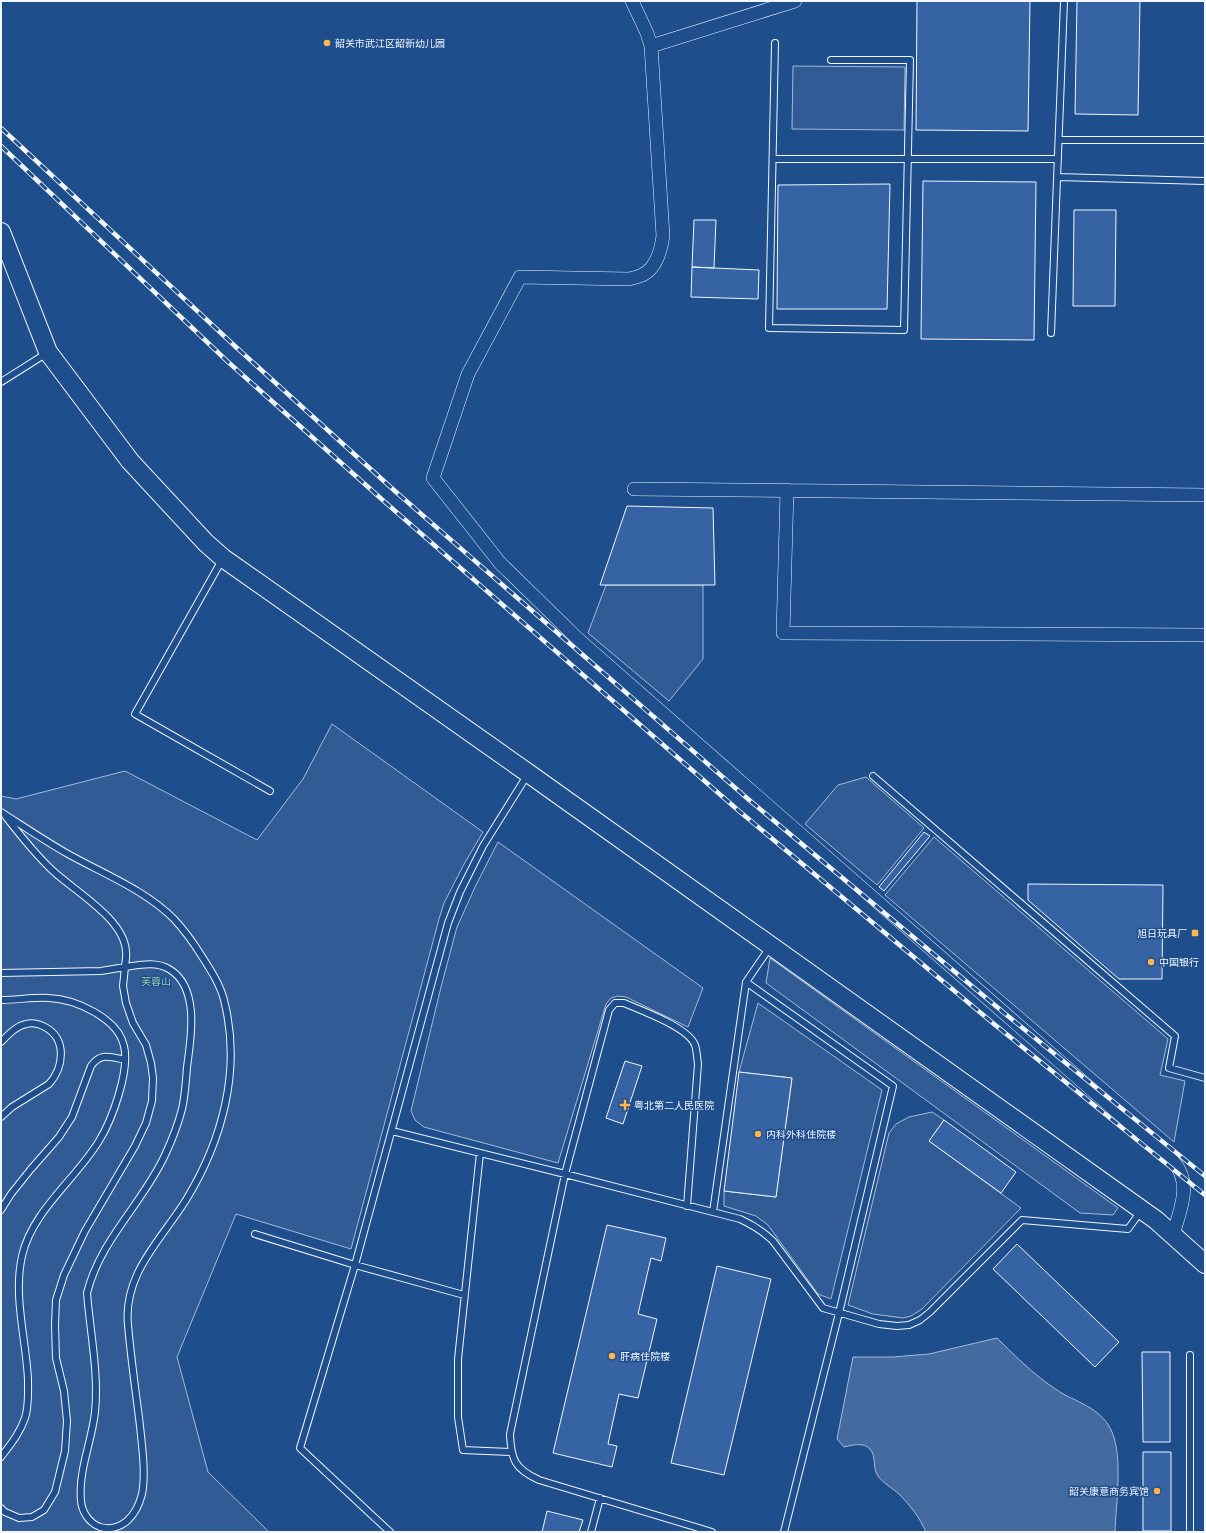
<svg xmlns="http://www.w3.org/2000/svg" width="1206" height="1533" viewBox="0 0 1206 1533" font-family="Mulish,'Noto Sans SC',sans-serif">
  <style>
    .built { fill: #305b95; stroke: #a8bbd7 }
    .water { fill: #446ba0; stroke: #a8bbd7 }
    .building { fill: #3563a3; stroke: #f2f6ff }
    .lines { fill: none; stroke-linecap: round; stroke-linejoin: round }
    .service-casing { stroke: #f2f6ff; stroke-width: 8 }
    .minor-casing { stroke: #f2f6ff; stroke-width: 14 }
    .secondary-casing { stroke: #f2f6ff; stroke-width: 20 }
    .service { stroke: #1f4e8c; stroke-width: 6 }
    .minor { stroke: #1f4e8c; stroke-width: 13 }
    .secondary { stroke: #1f4e8c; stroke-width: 18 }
    .rail-casing { stroke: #f2f6ff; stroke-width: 4.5 }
    .rail { stroke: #1f4e8c; stroke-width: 3; stroke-dasharray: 9; stroke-linecap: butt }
    .poi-dot { fill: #ffb74d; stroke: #1f4e8c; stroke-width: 1.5 }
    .labels { text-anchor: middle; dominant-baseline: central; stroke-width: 3; stroke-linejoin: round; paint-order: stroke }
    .poi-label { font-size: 10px; fill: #f2f6ff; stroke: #1f4e8c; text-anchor: start }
    .park-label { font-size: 10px; fill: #97c8a6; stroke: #1f4e8c }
  </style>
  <rect width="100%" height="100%" fill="#1f4e8c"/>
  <path class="built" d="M793 66 905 67 904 130 792 129Z
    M606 585H703V659L669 701 588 633Z
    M332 724 483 832 463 866 444 903 439 919 351 1249 236 1214 177 1357 208 1472 269 1532H1V796L16 799 125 771 257 840 303 779Z
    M866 777 924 828 877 885 805 824 838 785Z
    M934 837 1168 1039 1160 1075 1185 1081 1174 1142 885 895Z
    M498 842 703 988 688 1027 626 997 618 996 611 998 606 1004 558 1163 424 1127 415 1120 411 1111 441 987 457 927 476 885Z
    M770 958 1118 1208 1113 1215 1080 1213 766 983Z
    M758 1003 882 1090 831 1299 818 1294 768 1225 756 1216 724 1206V1191L776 1197 792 1078 739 1072Z
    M932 1112 944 1120 929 1141 1021 1208 922 1309 911 1316 903 1318 873 1314 848 1305 889 1133 896 1124 909 1117Z"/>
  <path class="water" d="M997 1338C1012 1353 1027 1368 1044 1381 1051 1386 1058 1391 1065 1395 1083 1404 1103 1411 1112 1432 1123 1458 1116 1503 1115 1532H926C920 1518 910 1505 899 1494 892 1488 883 1483 878 1476 872 1468 877 1457 870 1449 864 1442 852 1445 844 1447L837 1439 853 1357H893L929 1354Z"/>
  <path class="building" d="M917 1H1030L1028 131 916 130Z
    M1077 1H1140L1138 115 1075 114Z
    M923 181 1036 182 1034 340 921 339Z
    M890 184 887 309H777L778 185Z
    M1074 210H1116L1115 306H1073Z
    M694 220H716L714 268 692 267Z
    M692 267 759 270 758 299 691 297Z
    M627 506 713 508 715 585H600Z
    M924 832 930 836 884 891 879 887Z
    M1028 884 1163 885 1162 979H1119L1028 900Z
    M625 1061 642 1066 623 1124 606 1118Z
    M739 1072 792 1078 776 1197 724 1191Z
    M944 1120 1016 1172 1001 1193 929 1141Z
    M607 1225 666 1238 661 1261 651 1258 638 1314 657 1319 638 1398 619 1394 608 1444 617 1446 612 1467 553 1453Z
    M1017 1244 1119 1342 1095 1367 993 1269Z
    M717 1266 771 1279 724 1475 671 1463Z
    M1142 1352H1170V1442H1143Z
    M1143 1452H1171V1531H1143Z
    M547 1511 583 1520 579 1532H542Z"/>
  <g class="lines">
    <g class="service-casing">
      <path id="service" d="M775 43 769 328 904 330 910 60H831
        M1059 140H1205
        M773 159H1058
        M1057 177 1205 181
        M1051 333 1064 1
        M1 382 47 353
        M222 560 135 714 270 791
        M873 776 1175 1036 1169 1068 1205 1078
        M1 812C23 826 45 841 68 854 104 874 145 890 174 919 184 930 193 942 201 955 210 969 220 984 224 1000 242 1070 222 1141 186 1200 161 1240 123 1274 128 1325 131 1359 136 1393 140 1426 142 1446 146 1474 142 1494 137 1514 123 1533 100 1527 89 1523 82 1512 81 1501 78 1471 92 1441 95 1412 99 1374 90 1331 87 1293 100 1240 143 1203 165 1155 172 1140 178 1125 182 1109 185 1096 186 1081 187 1067 191 1038 200 987 169 969 156 961 139 965 125 967L123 986 126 1003 133 1023 146 1045 151 1063 153 1078 152 1101 146 1123 135 1146 85 1231 64 1275 56 1300 55 1325 56 1358 64 1391 67 1421 65 1451 55 1492 44 1510 32 1517 19 1518 5 1512 1 1508
        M1 973 101 971 125 967C125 962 127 957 126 952 125 919 74 891 52 870 35 854 20 835 6 817
        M746 982 893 1086 839 1313 784 1532
        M1 1000C17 1000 34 997 49 998 75 999 118 1018 124 1046 130 1071 112 1120 99 1141 76 1179 32 1211 22 1256 13 1296 26 1339 28 1379 28 1392 29 1406 25 1418 20 1433 10 1445 1 1457
        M1 1042C8 1035 16 1026 26 1024 33 1022 39 1024 45 1027 67 1039 64 1067 49 1084L12 1107 1 1117
        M392 1131 565 1174 740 1219C753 1225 763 1231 773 1241L823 1308 879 1324 897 1326 909 1325 920 1320 930 1312 1022 1220 1128 1229 1141 1211
        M480 1153 458 1359V1417L463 1450 510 1452
        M687 1206 698 1064C697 1058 697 1051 695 1045 688 1027 642 1011 624 1003H615L609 1010 565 1174 510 1434C511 1460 515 1469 539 1480L712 1532
        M1 1210 11 1194 31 1169 59 1137 72 1117 91 1066C101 1052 111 1057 125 1060
        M713 1212 746 982 770 947
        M255 1234 355 1265 464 1295
        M390 1532 300 1448 355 1265 448 923 460 892 483 846 528 774
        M591 1532 600 1498
        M1190 1532V1355"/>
    </g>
    <g class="minor-casing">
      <path id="minor" d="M632 1 647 33 651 46 663 236C661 250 656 269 642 275 638 277 633 278 629 279L520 277 468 374 433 478 500 563 579 640 1173 1161C1193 1183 1180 1210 1173 1235
        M651 46 795 1
        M634 489 1205 495
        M787 490 783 633 1205 635"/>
    </g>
    <g class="secondary-casing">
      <path id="secondary" d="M1 232 48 352 130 461 206 543 223 558 528 773 1156 1220 1205 1264"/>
    </g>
    <use href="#service" class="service"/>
    <use href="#minor" class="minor"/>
    <use href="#secondary" class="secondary"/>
    <g class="rail-casing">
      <path id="rail" d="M1 128 237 348 396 492 748 799 1003 1012 1205 1176
        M1 146 227 361 386 503 739 811 994 1024 1205 1195"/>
    </g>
    <use href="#rail" class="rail"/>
  </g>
  <g class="poi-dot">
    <circle cx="327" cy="43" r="4"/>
    <rect x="1191" y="929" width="8" height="8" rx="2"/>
    <circle cx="1151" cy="962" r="4"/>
    <path d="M623 1099h4v4h4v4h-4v4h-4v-4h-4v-4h4z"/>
    <circle cx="758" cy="1134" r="4"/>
    <circle cx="612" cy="1356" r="4"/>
    <circle cx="1157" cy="1491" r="4"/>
  </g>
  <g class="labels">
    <g class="poi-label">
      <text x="335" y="43">韶关市武江区韶新幼儿园</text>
      <text x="1187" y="933" text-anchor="end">旭日玩具厂</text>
      <text x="1159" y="962">中国银行</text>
      <text x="634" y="1105">粤北第二人民医院</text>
      <text x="766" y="1134">内科外科住院楼</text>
      <text x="620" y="1356">肝病住院楼</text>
      <text x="1149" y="1491" text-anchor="end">韶关康意商务宾馆</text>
    </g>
    <g class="park-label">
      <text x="156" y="981">芙蓉山</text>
    </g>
  </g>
  <rect width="1206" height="1533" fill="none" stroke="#f2f6ff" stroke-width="4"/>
</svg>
